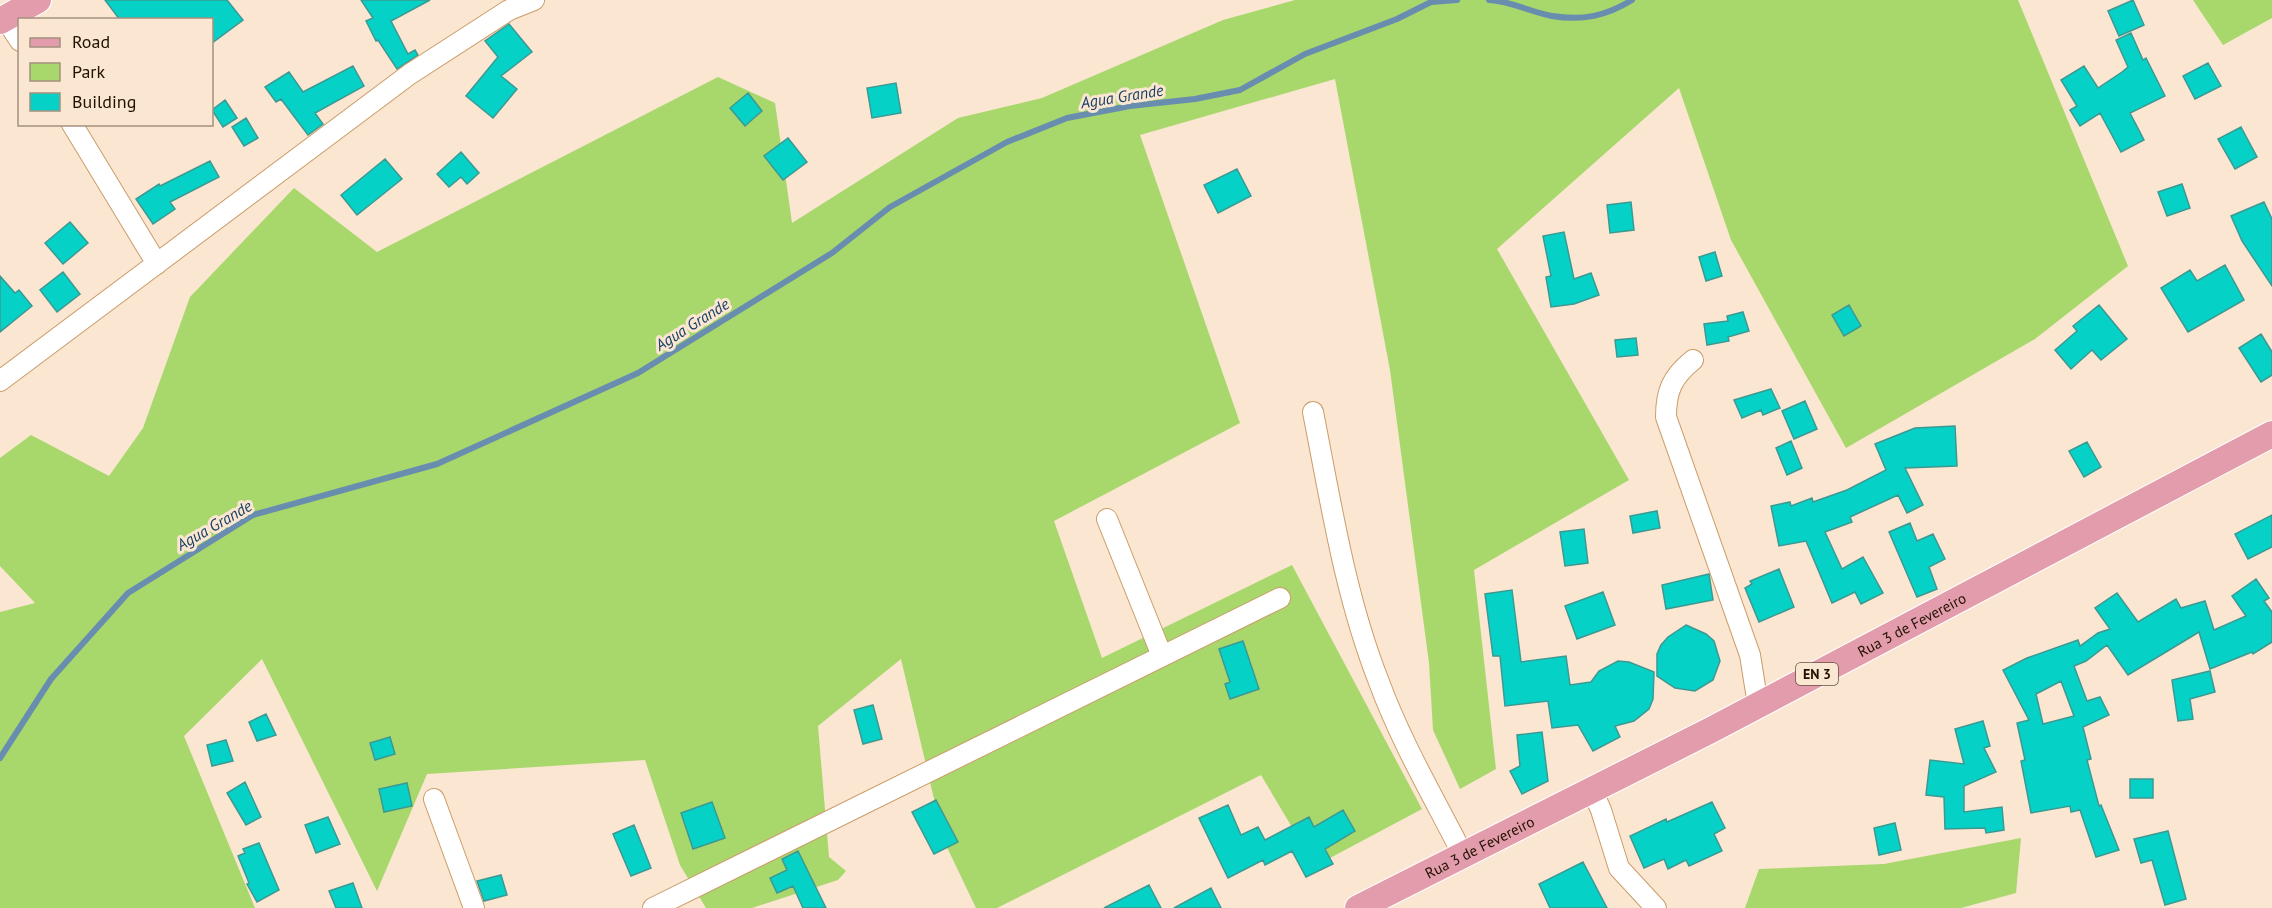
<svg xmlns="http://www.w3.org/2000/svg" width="2272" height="908" viewBox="0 0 2272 908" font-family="'PT Sans',sans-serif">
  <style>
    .green { fill: #a8d76c }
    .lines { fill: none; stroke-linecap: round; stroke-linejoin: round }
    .stream { stroke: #698daf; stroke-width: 6 }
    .building { fill: #06d1c7; stroke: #3c9992; stroke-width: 1.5; fill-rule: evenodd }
    .minor-casing { stroke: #cb9d69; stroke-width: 22 }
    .major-casing { stroke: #fff; stroke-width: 28 }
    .minor { stroke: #fff; stroke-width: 20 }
    .major { stroke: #e29cac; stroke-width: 26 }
    .labels { text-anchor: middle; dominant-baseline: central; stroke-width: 6; stroke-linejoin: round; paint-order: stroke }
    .shield { fill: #fae6d1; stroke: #63513f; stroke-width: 1.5 }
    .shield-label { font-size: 14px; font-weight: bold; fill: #210 }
    .street-label { font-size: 15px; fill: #210; stroke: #fae6d1 }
    .water-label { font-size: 16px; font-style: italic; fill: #164065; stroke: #fae6d1 }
  </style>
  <rect width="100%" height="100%" fill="#fae6d1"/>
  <path class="green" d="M1295 0H2018L2128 266 2035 339 1846 448 1731 240 1679 88 1497 249 1629 480 1474 570 1496 769 1460 789 1433 730 1429 663 1390 370 1335 79 1140 135 1240 423 1054 521 1102 658 1292 565 1422 809 1315 866 1261 775 997 908H976L944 841 901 659 818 726 829 857 846 871 838 880 752 908H706L680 865 645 760 427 774 377 891 262 659 184 736 255 908H0V612L35 603 0 566V458L31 435 109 476 143 428 190 297 294 188 377 252 718 77 775 103 792 223 958 118 1042 98 1223 20Z
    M2193 0H2272V18L2223 45Z
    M2021 838 2016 893 1961 908H1745L1759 869 1884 864Z"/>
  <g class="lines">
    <path class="stream" d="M1489 0C1511 1 1530 12 1552 16 1583 21 1606 16 1632 0
      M0 758 51 679 128 593 253 515 437 464 638 373 832 253 890 207 1007 142 1067 118 1130 106 1195 99 1240 90 1305 54 1397 19 1431 2 1457 0"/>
  </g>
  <path class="building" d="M105 0H227L243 20 212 43V20H120Z
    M361 0H430L391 21 408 54 415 50 418 55 397 69 378 40 376 41 366 21 373 18Z
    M2133 0 2144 25 2119 36 2108 11Z
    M509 24 532 52 501 76 517 89 493 118 466 96 498 57 485 41Z
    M2131 33 2143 60 2146 58 2165 96 2130 113 2144 140 2121 152 2100 113 2080 126 2070 110 2077 106 2061 80 2084 66 2098 88 2122 72 2128 67 2116 40Z
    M2208 63 2221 86 2195 99 2183 76Z
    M353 66 364 86 315 113 323 124 308 135 281 99 276 102 265 87 289 72 303 92Z
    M896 83 901 113 872 118 867 88Z
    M748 93 762 111 745 126 730 108Z
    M225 100 237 118 223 127 212 110Z
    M246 118 258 138 244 146 232 127Z
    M2241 127 2257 157 2235 169 2218 139Z
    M788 138 807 162 783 180 764 156Z
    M461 152 479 173 467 184 461 177 449 187 437 174Z
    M385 159 402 179 357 215 341 195Z
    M210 161 219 177 170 202 175 209 153 224 136 199 159 184 160 186Z
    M1237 169 1251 196 1218 213 1204 185Z
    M2182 184 2190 208 2167 216 2158 192Z
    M1631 202 1634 230 1610 233 1607 205Z
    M2264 202 2272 219V286L2242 241 2231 216Z
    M70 222 88 243 63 264 45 243Z
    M1564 232 1574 279 1591 273 1599 295 1574 304 1551 307 1546 277 1551 276 1543 236Z
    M1715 252 1722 276 1706 281 1699 257Z
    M2225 265 2244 300 2188 332 2161 288 2190 270 2197 281Z
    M63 272 80 294 57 312 40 290Z
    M0 276 15 293 19 290 32 306 0 332Z
    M1849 305 1861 326 1844 336 1832 315Z
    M2099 305 2127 339 2101 360 2092 350 2071 369 2055 350 2077 331 2073 326Z
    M1743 312 1749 331 1728 337 1729 341 1707 345 1704 324 1728 321 1727 316Z
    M2261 334 2272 352V375L2261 382 2239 348Z
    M1636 338 1638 355 1617 357 1615 340Z
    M1771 389 1780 408 1763 415 1761 410 1742 418 1734 400Z
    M1805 401 1817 429 1794 439 1782 411Z
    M1955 426 1957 466 1905 468 1923 505 1907 513 1898 495 1850 517 1852 522 1825 532 1842 569 1863 557 1883 593 1861 604 1855 592 1832 603 1806 541 1779 546 1771 506 1790 502 1791 506 1812 498 1813 502 1847 490 1886 470 1875 444 1915 428Z
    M1791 441 1802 468 1787 475 1776 448Z
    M2087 442 2101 467 2084 477 2069 451Z
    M1657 511 1660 528 1633 533 1630 516Z
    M2272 515V547L2248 559 2235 534Z
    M1910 523 1917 541 1933 534 1945 559 1929 567 1937 589 1917 597 1889 532Z
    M1584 529 1588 563 1565 566 1560 532Z
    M1779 569 1794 607 1759 622 1745 588 1752 584 1750 581Z
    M1709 574 1713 600 1666 609 1662 585Z
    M2256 579 2269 598 2264 601 2272 612V642L2253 654 2252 652 2210 669 2199 632 2128 675 2107 645 2086 661 2074 666 2087 701 2100 697 2109 715 2083 727 2091 759 2087 760 2099 806 2101 805 2119 850 2096 857 2080 810 2071 812 2070 806 2031 813 2021 761 2025 760 2017 723 2029 720 2003 670 2027 658 2078 640 2080 646 2098 633 2110 629 2095 608 2117 593 2138 622 2176 599 2181 608 2205 601 2214 630 2246 616 2232 596ZM2061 681 2074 716 2043 724 2036 694Z
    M1512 590 1521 662 1566 656 1570 685 1591 682 1599 671 1618 661 1629 662 1654 672 1653 699 1649 709 1634 721 1615 726 1620 737 1593 751 1578 725 1552 728 1548 701 1505 706 1500 656H1493L1485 594Z
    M1603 592 1615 625 1577 639 1565 606Z
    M1686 625 1706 634 1714 641 1720 661 1713 680 1695 691 1675 688 1657 676V654L1661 645 1668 637Z
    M1243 641 1259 689 1230 699 1225 684 1230 682 1219 649Z
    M2210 671 2215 692 2190 699 2193 719 2178 721 2172 680Z
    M873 705 882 739 863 744 854 710Z
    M266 714 276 735 257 741 249 722Z
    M1983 721 1990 746 1984 748 1996 772 1964 786V812L2002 807 2004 830 1986 833 1985 828 1945 829 1944 797 1926 795 1930 760 1964 764 1955 729Z
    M1542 732 1548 781 1522 794 1510 771 1520 766 1517 735Z
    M390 737 395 754 375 760 370 743Z
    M226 740 233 761 212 766 207 745Z
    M2130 779H2153V798H2130Z
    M245 782 261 817 246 825 227 793Z
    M407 783 412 806 384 812 379 789Z
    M936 800 958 842 934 854 912 812Z
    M712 802 725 838 693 849 681 813Z
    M1712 802 1725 828 1714 834 1722 851 1689 866 1686 860 1668 869 1664 859 1644 868 1630 836 1666 819 1667 822Z
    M1228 805 1241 835 1258 827 1265 840 1309 817 1314 827 1343 810 1355 831 1325 849 1333 864 1306 877 1292 851 1265 865 1263 860 1228 878 1199 818Z
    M328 817 340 844 316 853 305 825Z
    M1895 823 1901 850 1879 855 1874 828Z
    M634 825 651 868 631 876 613 834Z
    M2168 831 2186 899 2165 905 2152 860 2141 863 2134 839Z
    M259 843 279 890 257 902 247 884 249 883 238 856 245 853 243 849Z
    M798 851 826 908H803L793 886 777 893 770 878 787 870 782 859Z
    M1583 862 1607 908H1550L1539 884Z
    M501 875 507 895 484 901 477 881Z
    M353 883 362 908H336L329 891Z
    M1149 885 1161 908H1104Z
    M1211 888 1221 908H1174Z"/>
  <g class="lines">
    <g class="minor-casing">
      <path id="minor" d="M5 18 20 41
        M72 124 157 264
        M1693 360C1672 377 1666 391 1666 417L1750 655 1758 705
        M0 381 410 74 509 10 534 0
        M1313 412C1331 503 1345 596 1379 682 1401 742 1434 798 1463 855
        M1107 519 1162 656
        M1592 790 1601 810 1619 868 1656 908
        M434 799 474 908
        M653 908 1280 598"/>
    </g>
    <g class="major-casing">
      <g id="major">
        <path d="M0 21 38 0"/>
        <path id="s1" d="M1358 908 1711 730 2272 434"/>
      </g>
    </g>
    <use href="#minor" class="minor"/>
    <use href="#major" class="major"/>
  </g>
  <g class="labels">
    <rect class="shield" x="1796" y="663" width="42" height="22" rx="4.5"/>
    <g class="shield-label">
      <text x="1817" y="674">EN 3</text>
    </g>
    <g class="street-label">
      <text stroke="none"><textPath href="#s1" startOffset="622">Rua 3 de Fevereiro</textPath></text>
      <text stroke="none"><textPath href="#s1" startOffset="136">Rua 3 de Fevereiro</textPath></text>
    </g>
    <g class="water-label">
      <text transform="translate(1122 96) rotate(-9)">Agua Grande</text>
      <text transform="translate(692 324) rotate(-32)">Agua Grande</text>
      <text transform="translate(214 525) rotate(-30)">Agua Grande</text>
    </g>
  </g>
  <rect x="18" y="18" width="195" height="108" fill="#fae6d1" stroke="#a4917d" stroke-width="1.5"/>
  <rect x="30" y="38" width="30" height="9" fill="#e29cac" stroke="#a4917d" stroke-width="1.5"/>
  <text x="72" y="48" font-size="18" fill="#221100">Road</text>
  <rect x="30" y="63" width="30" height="18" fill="#a8d76c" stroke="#a4917d" stroke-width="1.5"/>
  <text x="72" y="78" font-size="18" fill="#221100">Park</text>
  <rect x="30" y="93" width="30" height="18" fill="#06d1c7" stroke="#a4917d" stroke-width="1.5"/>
  <text x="72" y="108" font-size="18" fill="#221100">Building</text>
</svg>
